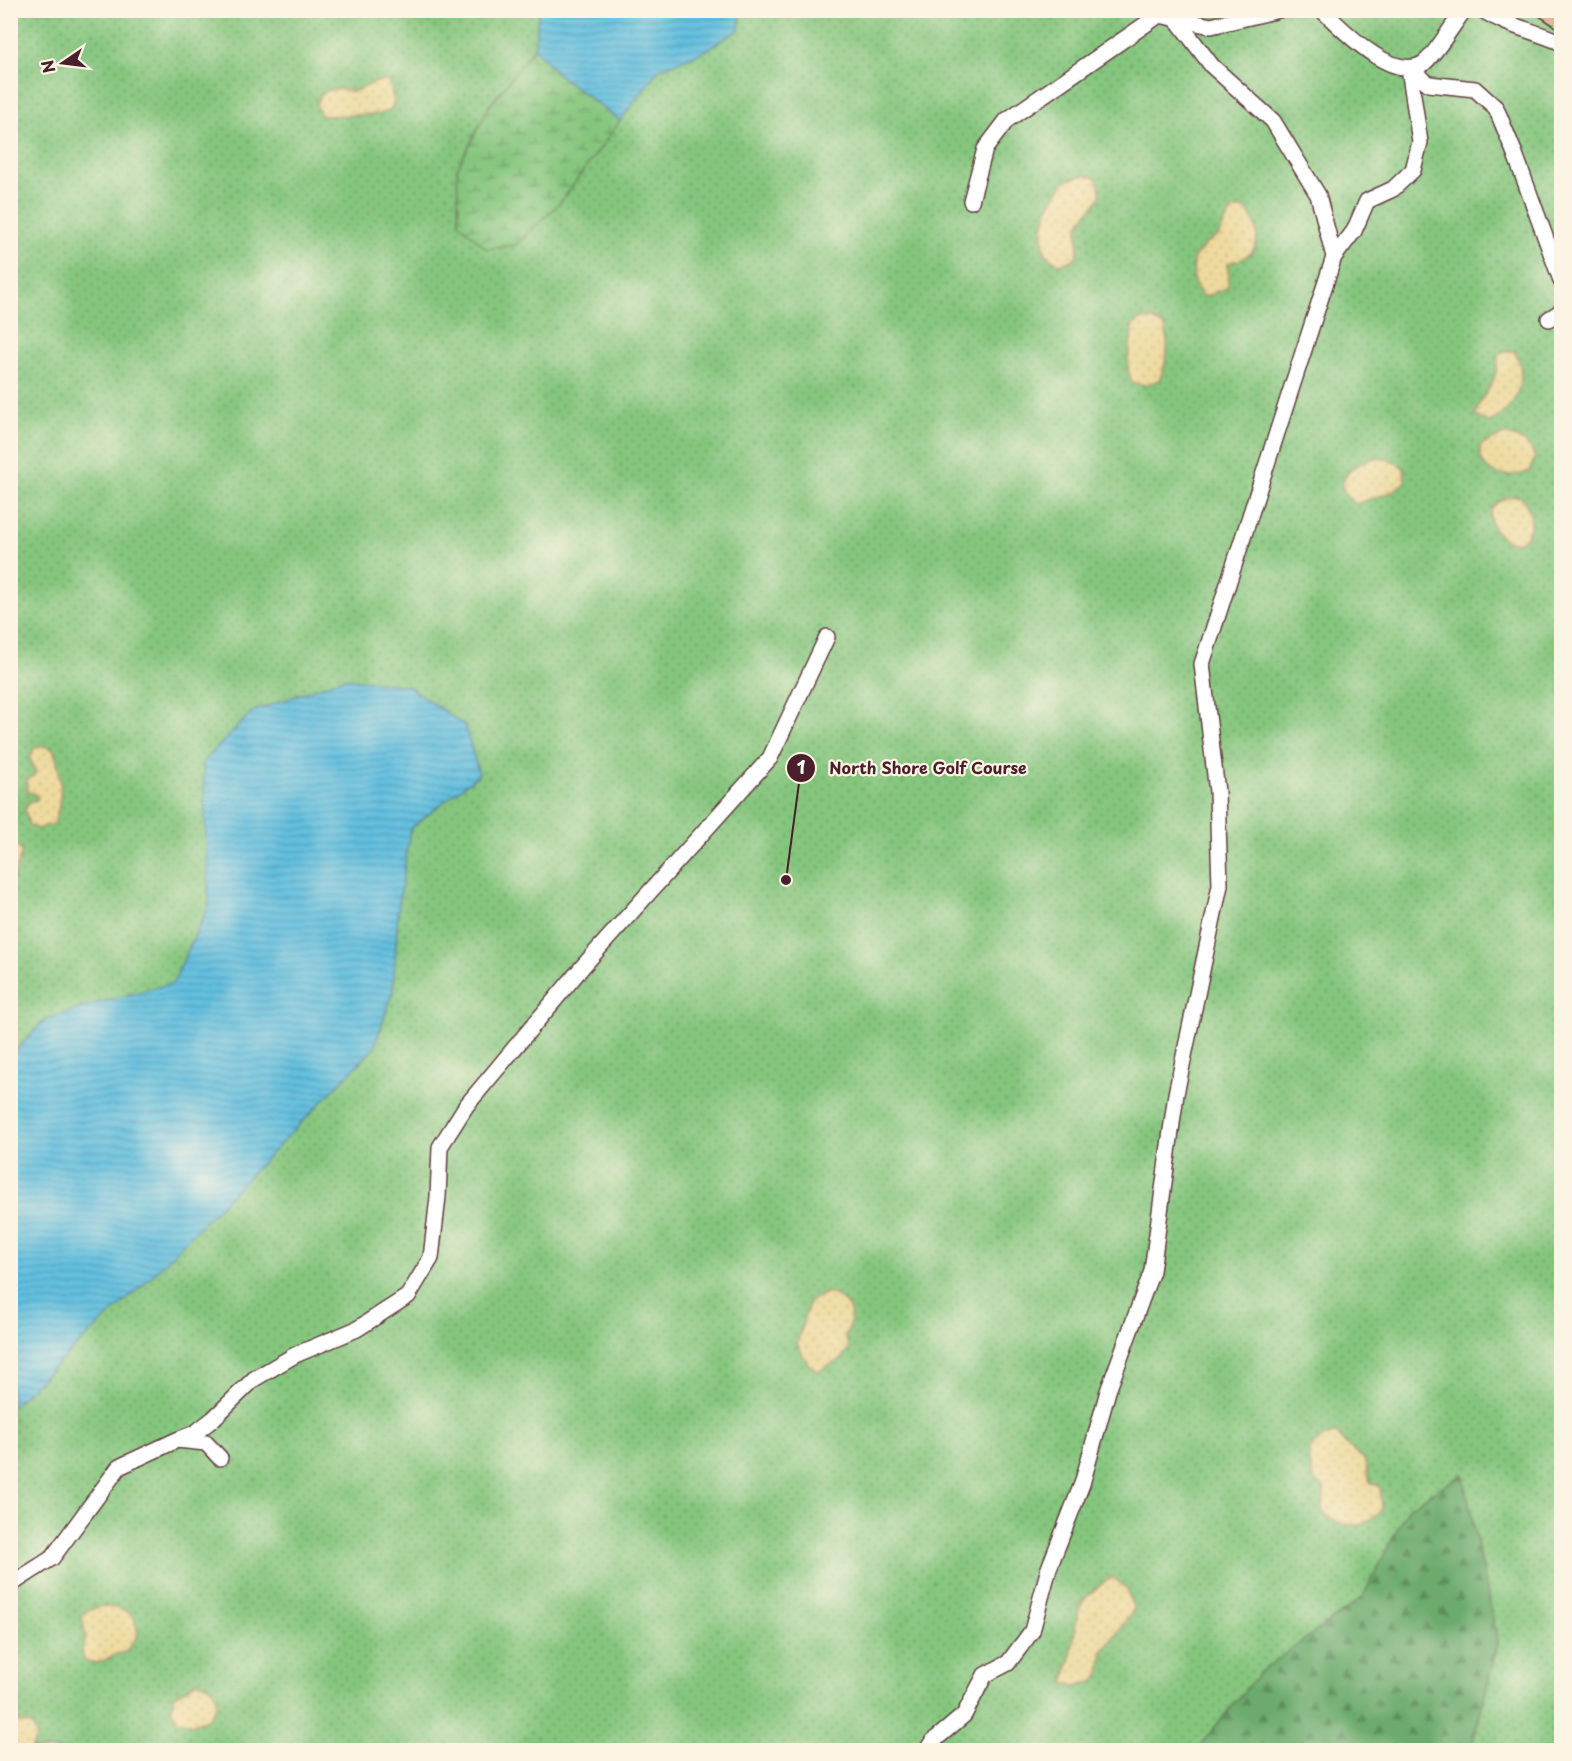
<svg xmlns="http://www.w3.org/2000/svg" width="1572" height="1761" viewBox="0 0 1572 1761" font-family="'Playpen Sans',sans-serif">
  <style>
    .grass { fill: url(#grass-dots); stroke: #687254; stroke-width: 1.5 }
    .forest { fill: url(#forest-firs); stroke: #5b654c; stroke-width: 1.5 }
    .wetland { fill: url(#wetland-marsh); stroke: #687254; stroke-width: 1.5 }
    .sand { fill: url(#sand-dots); stroke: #9c7c64; stroke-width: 1.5 }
    .water { fill: url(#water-rules); stroke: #567086; stroke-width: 1.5 }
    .building { fill: #d9a07c }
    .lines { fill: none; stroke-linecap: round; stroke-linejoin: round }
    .lane-casing { stroke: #623c41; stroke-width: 18 }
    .lane { stroke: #fff; stroke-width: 15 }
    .leader { fill: none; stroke: #4a1f2b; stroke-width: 2 }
    .callout-dot { fill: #4a1f2b; stroke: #fcf5e5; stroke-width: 2 }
    .mark-label { font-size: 18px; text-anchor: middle; font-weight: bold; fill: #fff }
    .callout-label { font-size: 16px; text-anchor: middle; font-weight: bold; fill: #4a1f2b; stroke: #fcf5e5; stroke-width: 4.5; stroke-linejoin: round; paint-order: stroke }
  </style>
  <defs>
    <pattern id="grass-dots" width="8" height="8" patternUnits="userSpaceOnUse" patternTransform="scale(1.5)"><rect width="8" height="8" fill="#85c67e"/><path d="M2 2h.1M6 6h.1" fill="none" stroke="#6fa067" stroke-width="1.8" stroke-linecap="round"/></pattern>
    <pattern id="forest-firs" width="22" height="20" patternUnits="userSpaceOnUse" patternTransform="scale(1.5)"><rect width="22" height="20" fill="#6cab6d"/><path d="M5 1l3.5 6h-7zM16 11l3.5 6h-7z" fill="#5b8b5a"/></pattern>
    <pattern id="wetland-marsh" width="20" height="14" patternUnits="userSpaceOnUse" patternTransform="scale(1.5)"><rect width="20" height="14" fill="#85c67e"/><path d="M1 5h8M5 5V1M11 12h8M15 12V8" fill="none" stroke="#6fa067"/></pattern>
    <pattern id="sand-dots" width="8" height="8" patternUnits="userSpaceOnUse" patternTransform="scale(1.5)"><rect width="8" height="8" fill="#eeda9e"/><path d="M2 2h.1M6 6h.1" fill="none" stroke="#cebb88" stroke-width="1.8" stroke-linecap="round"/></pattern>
    <pattern id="water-rules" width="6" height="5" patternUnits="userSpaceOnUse" patternTransform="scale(1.5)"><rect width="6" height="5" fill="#62c0e0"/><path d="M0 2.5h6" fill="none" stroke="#539bb6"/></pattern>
  </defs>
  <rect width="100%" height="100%" fill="#fcf5e5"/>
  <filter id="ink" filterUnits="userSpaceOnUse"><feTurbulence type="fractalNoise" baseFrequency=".0167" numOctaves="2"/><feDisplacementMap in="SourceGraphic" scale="12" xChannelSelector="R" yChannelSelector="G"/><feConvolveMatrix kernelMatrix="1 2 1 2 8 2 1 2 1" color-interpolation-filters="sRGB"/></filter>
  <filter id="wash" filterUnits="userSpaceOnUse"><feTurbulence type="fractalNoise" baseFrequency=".008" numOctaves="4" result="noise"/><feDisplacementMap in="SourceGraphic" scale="24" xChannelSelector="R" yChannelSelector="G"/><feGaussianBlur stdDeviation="1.35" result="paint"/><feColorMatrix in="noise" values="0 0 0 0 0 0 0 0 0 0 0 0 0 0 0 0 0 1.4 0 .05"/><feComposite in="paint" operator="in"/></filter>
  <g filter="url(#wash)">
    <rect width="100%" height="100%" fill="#ece0bd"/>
    <path class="grass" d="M11 11H1561V1750H11Z"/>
    <path class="forest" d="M1463 1474 1498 1643 1471 1750H1196L1260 1672 1362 1598 1409 1507Z"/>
    <path class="wetland" d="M534 48 558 74 620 121 560 203 516 245 487 249 459 223 457 169 489 107Z"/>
    <path class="sand" d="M379 81H389L394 102 390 110 380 114 322 116 316 105 321 94C333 88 339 88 352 92Z
      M1085 175 1096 178C1108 202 1092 203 1081 221 1070 239 1092 260 1059 264L1046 255C1037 226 1047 202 1067 180Z
      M1244 208C1257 220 1265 246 1245 257 1239 261 1233 261 1227 264L1229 278 1227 288 1203 297 1194 283 1193 259 1206 244 1218 236 1232 210Z
      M1152 319 1165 327C1170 346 1167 361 1159 380L1146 385 1132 383C1123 364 1132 347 1132 326L1140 320Z
      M1504 351H1514C1530 376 1516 411 1489 422L1475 416C1481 392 1498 386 1498 356Z
      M1504 434C1519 438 1530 442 1535 458L1529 472C1505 478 1479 477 1480 446Z
      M1373 458 1389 459 1404 468 1405 482 1389 493 1355 504C1328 483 1350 466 1373 458Z
      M1515 496 1522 497C1529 508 1534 518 1529 531 1516 567 1458 506 1515 496Z
      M44 746 53 749C63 775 63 799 54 824L37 829 29 825 25 810 27 804 38 799 35 794 28 792 26 781 36 773 30 758 34 748Z
      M11 838 22 852 11 883Z
      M827 1292C850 1300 857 1314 845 1336L849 1348 840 1360 818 1371 808 1364 797 1344 809 1302Z
      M1337 1433 1344 1443 1364 1459 1370 1482 1380 1487 1382 1508 1379 1514 1361 1525 1341 1524 1323 1513C1322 1505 1325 1497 1324 1490 1324 1484 1319 1484 1315 1480 1313 1477 1312 1471 1310 1467 1304 1447 1320 1437 1337 1433Z
      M1113 1577 1126 1588 1134 1610 1103 1651 1100 1673 1095 1681 1075 1686 1064 1682C1067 1671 1070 1661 1072 1650 1079 1609 1073 1601 1113 1577Z
      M101 1606C125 1608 136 1610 138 1636L125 1652C108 1654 101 1668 84 1661L82 1650 86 1639 82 1617 87 1611Z
      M197 1681 213 1688 217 1703 209 1718 194 1724 178 1720 171 1710 174 1696Z
      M19 1722 32 1725 37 1736 31 1750H11V1725Z"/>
    <path class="water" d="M539 11V10L741 11 739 30 703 52 659 69 620 121 558 74 534 48Z
      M344 678 408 686 465 726 479 774 410 829 398 912 393 991 374 1048 148 1280 11 1407V1056L45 1020 93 1004 173 983 209 905 203 762 252 712Z"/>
    <g id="blocks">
      <path class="building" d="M1502 10H1519L1514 18Z
        M1530 10H1562V31Z"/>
    </g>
  </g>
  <g filter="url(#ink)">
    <use href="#blocks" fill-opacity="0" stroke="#623c41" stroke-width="1.5"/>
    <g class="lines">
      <g class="lane-casing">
        <path id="lane" d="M1322 10C1343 30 1393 83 1424 63 1434 56 1455 22 1464 10
          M1482 10C1509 27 1533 30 1562 43
          M1409 68 1429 84 1475 89 1496 108 1515 154 1562 283
          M971 201 985 149 1007 120 1159 15 1211 26 1279 10
          M1334 257 1354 231 1367 201 1393 189 1413 170 1420 142 1409 68
          M1549 319 1562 311
          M177 1440 195 1433 213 1419 254 1379 295 1355 357 1329 408 1296 431 1258 438 1197 440 1147 466 1106 584 965 770 758 827 637
          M10 1585 52 1558 119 1467 177 1440 206 1443 220 1458
          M927 1750 932 1742 964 1715 985 1675 1008 1663 1032 1631 1049 1568 1082 1484 1108 1391 1152 1271 1176 1094 1220 885 1217 792 1202 664 1334 257 1318 195 1273 121 1212 66 1177 20 1180 10"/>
      </g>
      <use href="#lane" class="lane"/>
    </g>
  </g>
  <path class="leader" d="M786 880L801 768"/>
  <g class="callout-dot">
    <circle cx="786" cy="880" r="6"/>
    <circle cx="801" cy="768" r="15"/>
  </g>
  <g class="mark-label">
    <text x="801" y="774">1</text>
  </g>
  <g class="callout-label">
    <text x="928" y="774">North Shore Golf Course</text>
  </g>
  <rect width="1572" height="1761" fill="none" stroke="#fcf5e5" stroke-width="36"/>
  <g transform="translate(63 63) rotate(256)" stroke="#fcf5e5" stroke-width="4.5" paint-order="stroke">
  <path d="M0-4.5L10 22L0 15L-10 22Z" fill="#4a1f2b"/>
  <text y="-9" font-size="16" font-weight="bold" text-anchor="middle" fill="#4a1f2b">N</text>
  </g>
</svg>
